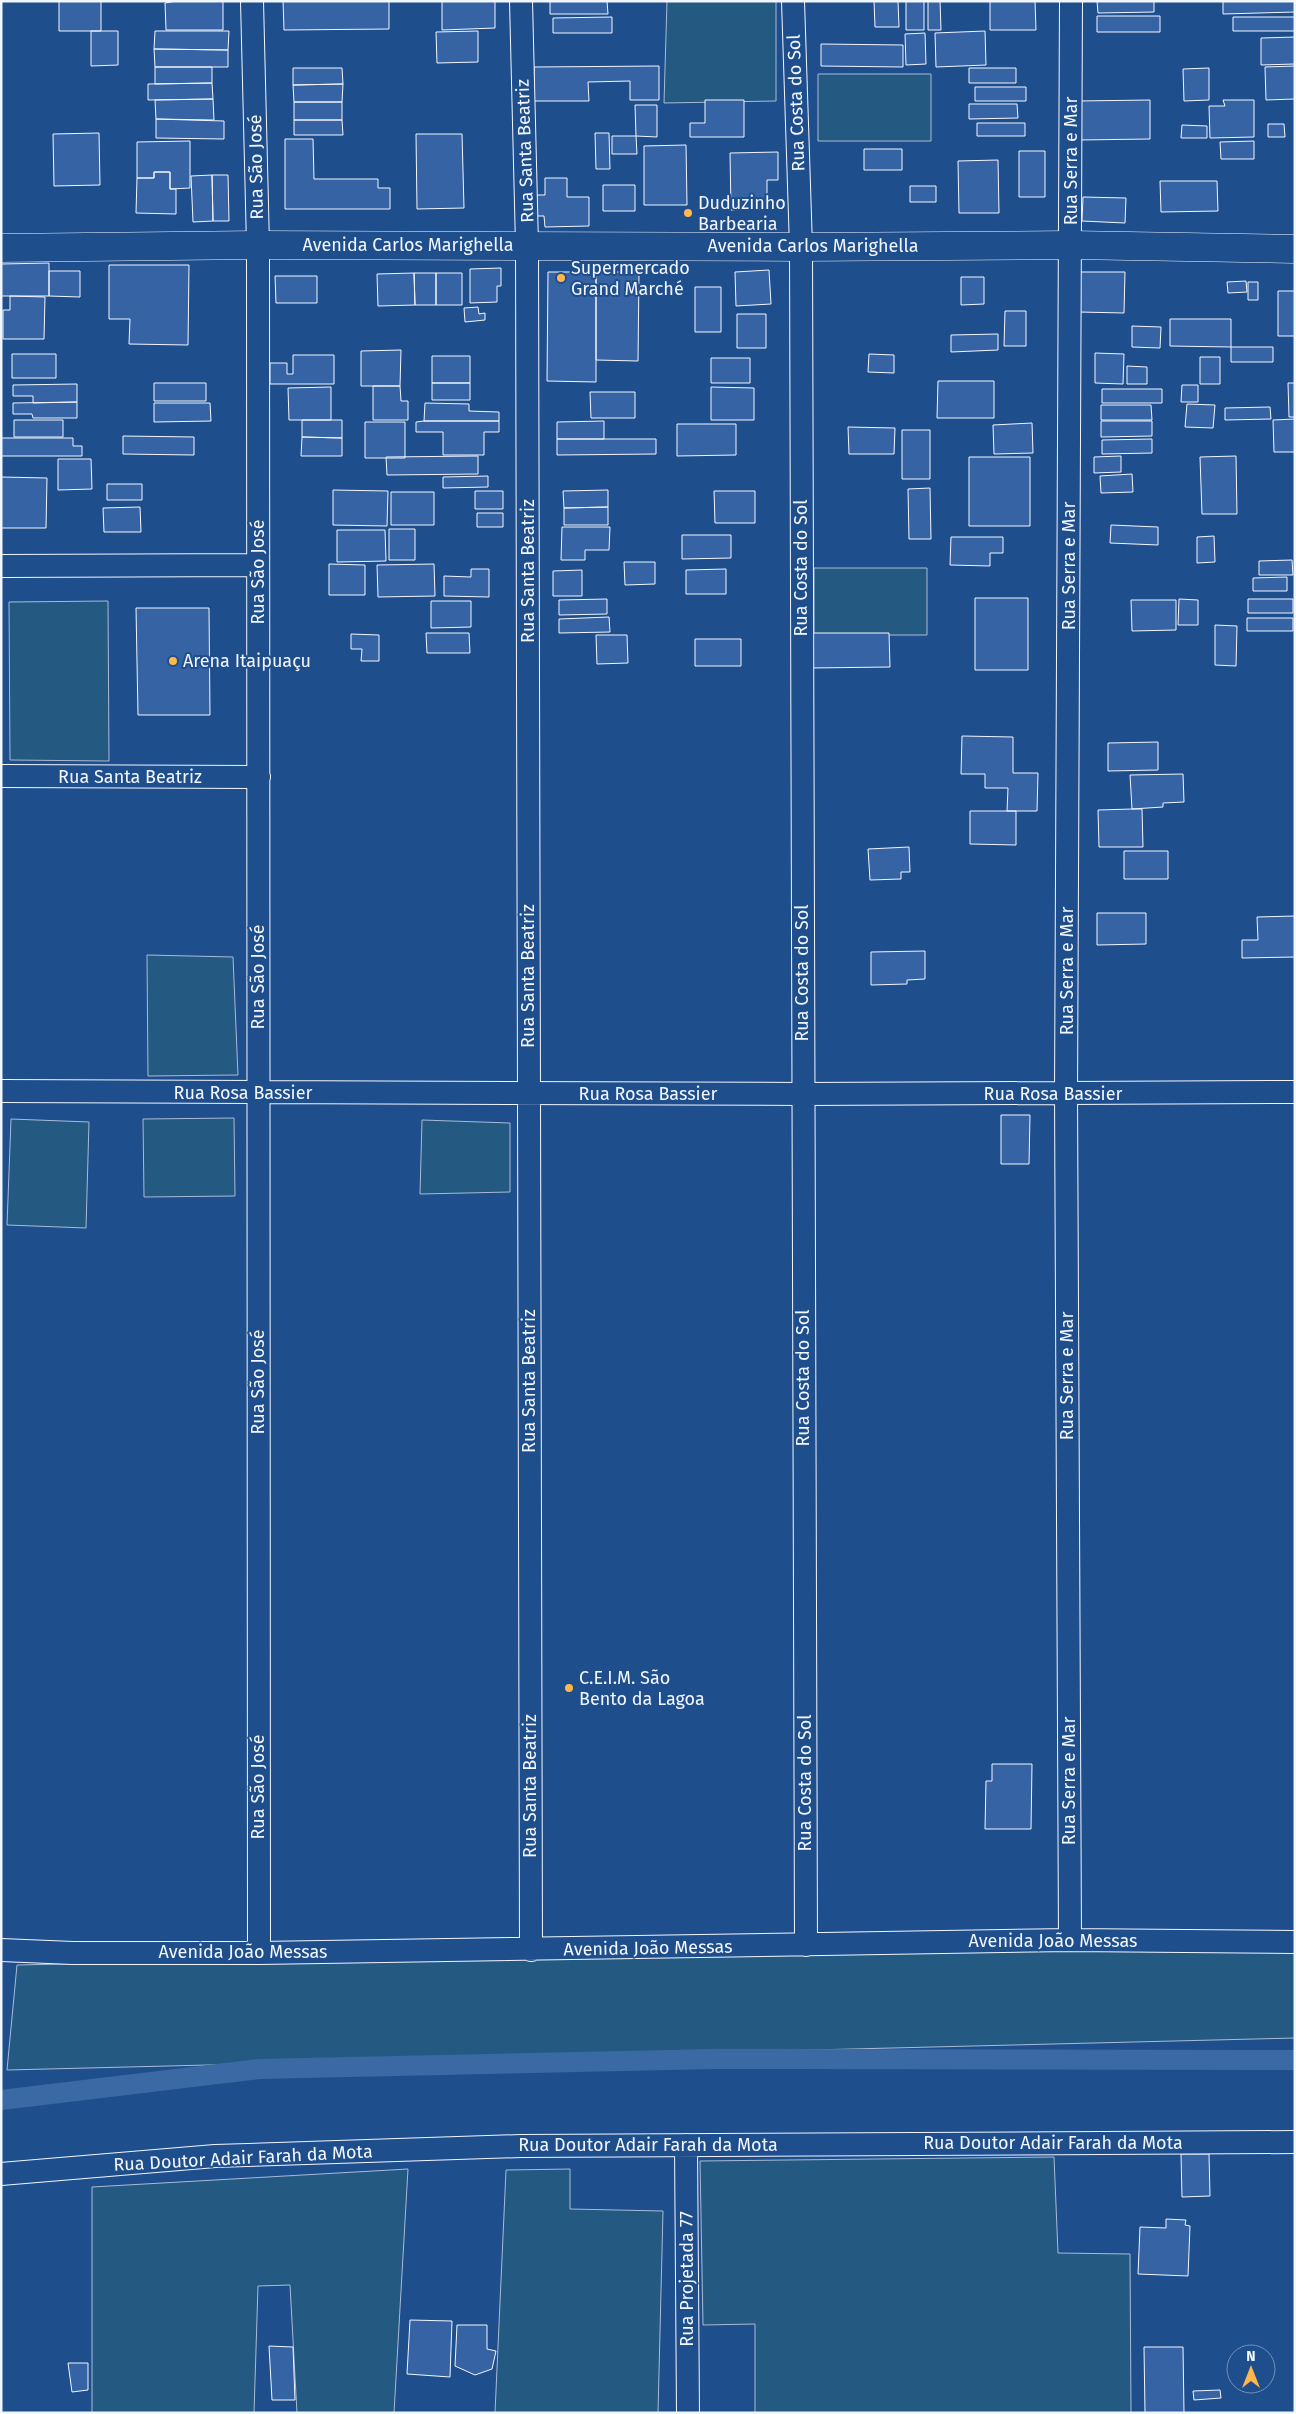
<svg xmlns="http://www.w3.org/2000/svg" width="1296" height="2414" viewBox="0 0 1296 2414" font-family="'Fira Sans',sans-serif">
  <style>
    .green { fill: #245a82; stroke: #a8bbd7 }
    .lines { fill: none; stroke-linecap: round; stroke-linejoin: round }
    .canal { stroke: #3b69a3; stroke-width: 20 }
    .building { fill: #3563a3; stroke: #f2f6ff }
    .minor-casing { stroke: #f2f6ff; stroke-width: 24 }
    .major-casing { stroke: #f2f6ff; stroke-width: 29 }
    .minor { stroke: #1f4e8c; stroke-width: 22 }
    .major { stroke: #1f4e8c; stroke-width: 28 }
    .poi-dot { fill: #ffb74d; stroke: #1f4e8c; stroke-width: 2 }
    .labels { text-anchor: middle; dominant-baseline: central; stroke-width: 4; stroke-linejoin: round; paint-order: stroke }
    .street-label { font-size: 18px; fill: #f2f6ff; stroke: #1f4e8c }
    .poi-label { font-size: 18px; fill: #f2f6ff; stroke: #1f4e8c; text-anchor: start }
  </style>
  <rect width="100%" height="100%" fill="#1f4e8c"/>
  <path class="green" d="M667 1H776V101L664 103Z
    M818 74H931V141H818Z
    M814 568H927V635H814Z
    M108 601 109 761 10 760 9 602Z
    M147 955 233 957 238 1075 148 1076Z
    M234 1118 235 1196 144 1197 143 1119Z
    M11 1119 89 1122 86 1228 7 1225Z
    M422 1120 510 1123V1192L420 1194Z
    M1295 1938V2038L7 2070 17 1965Z
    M1054 2157 1058 2253 1130 2254 1131 2413H755V2324L703 2325 700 2161Z
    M408 2169 394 2413H297L290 2285 258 2286 254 2413H92V2187Z
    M570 2169V2209L663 2211 658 2413H495L506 2170Z"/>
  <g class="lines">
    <path class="canal" d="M1 2100 259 2069 715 2059 1295 2060"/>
  </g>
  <path class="building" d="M59 1H101V31H59Z
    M177 1H223V30H166L165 3Z
    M283 1H389V29L284 30Z
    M442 1H495V28L442 30Z
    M550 1H607L608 14H550Z
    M874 1H898L899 27H875Z
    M906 1H924V30H906Z
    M928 1H940L941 30H928Z
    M990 1H1035L1036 30H990Z
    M1097 1H1154V12L1098 13Z
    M1223 1H1295V12L1223 14Z
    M1097 16H1160V32H1097Z
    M612 17V33H553V18Z
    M1233 17H1295V31H1233Z
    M91 31H118V65L91 66Z
    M155 31H229L228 50 154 49Z
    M478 31V62L437 63 436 32Z
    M985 31 986 65 936 67 935 33Z
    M925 33 926 64 906 65 905 34Z
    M1295 37V64L1261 65V38Z
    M821 44 903 45V67L821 66Z
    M154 49 228 50V67H155Z
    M659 66V100H630V81L588 82 589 101H534V67Z
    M1295 66V99L1266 100 1265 67Z
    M155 67H212V83L155 84Z
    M293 68H342L343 84 293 85Z
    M969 68H1016V83H969Z
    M1209 68V100L1184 101 1183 69Z
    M212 83 213 99 148 100V84Z
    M343 84 342 102H294L293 85Z
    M975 87H1026V101H975Z
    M213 99 214 120 156 119 155 100Z
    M705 100H744V137H690V123H705Z
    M1150 100V139L1078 140 1077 101Z
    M1223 100H1254V137L1210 138 1209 106H1225Z
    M294 102H342V120H294Z
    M969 104H1017L1018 118 969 119Z
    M635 105H657V137L636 136Z
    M156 119 224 121V139L156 138Z
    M294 120H342L343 135H294Z
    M977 123H1025V136H977Z
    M1268 124H1284L1285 137H1268Z
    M1182 125 1207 126V138H1181Z
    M99 133 100 185 54 186 53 134Z
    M595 133H609L610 169H596Z
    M416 134H462L464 208 417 209Z
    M612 136H636L637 154H612Z
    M285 139H313L314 179H378V188H390V209H285Z
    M190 141V188L170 189V172H154V178H137V142Z
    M1254 141V159H1221L1220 142Z
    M686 145 687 205H644V146Z
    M864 149H902V170H864Z
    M1019 151H1045V197H1019Z
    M778 152V180H767V209L731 210 730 153Z
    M998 160 999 213H959L958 161Z
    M154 172H170V189H176V214L136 213 137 178H154Z
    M212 175 213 221 193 222 191 176Z
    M212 175H228L229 221H213Z
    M545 178H567V197H589V226L545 227 544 216H536V195H545Z
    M1160 181H1217L1218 211 1161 212Z
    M603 185H635V211H603Z
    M910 186H936V202H910Z
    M1083 197 1126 198 1125 223 1082 221Z
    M49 263V296H1V264Z
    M109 265H189L188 345 129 344 130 319H109Z
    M501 268V286H497V302L470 303V269Z
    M769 270 771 304 736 306 735 272Z
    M49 271H80V297L49 296Z
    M548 272H596V382L547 381Z
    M596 272H639L638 361 596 360Z
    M1080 272H1125L1124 313 1079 312Z
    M414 273 415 305 378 306 377 274Z
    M414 273H436V305H415Z
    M436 273H462V305H436Z
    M275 276H317V303H276Z
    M961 277H984V304L961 305Z
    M1246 281 1247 292 1228 293 1227 282Z
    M1248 282H1258V300H1248Z
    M695 287H721V332H695Z
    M1278 291H1295V336H1278Z
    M10 296 45 297 44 339H3V310H10Z
    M478 307 479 314 485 313V320L465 322 464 308Z
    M1005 311H1026V346H1004Z
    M737 314H766V348H737Z
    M1170 319H1231V347L1170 346Z
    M1132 326 1161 327 1160 348 1132 347Z
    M998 334V350L951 352V335Z
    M1231 347H1273V362H1231Z
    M401 350 400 386H361V351Z
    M1095 353 1124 354 1123 384 1095 383Z
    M12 354H56V378H12Z
    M869 354 894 355V373L868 372Z
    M293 355H334V384H270V363H287V374H293Z
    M432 356H470V383H432Z
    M1200 357H1220V384H1200Z
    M711 358H750V383H711Z
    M1127 366 1147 367V384H1127Z
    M938 381H994V418H937Z
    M154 383H206V401H154Z
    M432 383H470V400H432Z
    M1288 383H1295V417H1289Z
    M77 384V402L33 403V396H13V385Z
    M1182 385H1198V402H1181Z
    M373 386H400L401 401H408V420H373Z
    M331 387V420H289L288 388Z
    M711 387 754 388V420H711Z
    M1102 389H1162V403H1102Z
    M590 392H635V418H591Z
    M77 402V418H33L32 414H13V403Z
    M154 403H210L211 421 154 422Z
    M425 403 469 404V411L499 412V421H424Z
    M1187 404 1215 405 1213 428 1185 427Z
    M1101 405H1151L1152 420H1101Z
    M1270 407 1271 419 1225 420V408Z
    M1295 419V452H1274L1273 420Z
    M14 420H63V437H14Z
    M302 420H342V438L302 437Z
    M424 421H499V432H484V455H443V432H416V422Z
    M604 421V439H557V422Z
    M1101 421H1152V436L1101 437Z
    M365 422H405V458H365Z
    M1032 423 1033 453 994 454 993 425Z
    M677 424H736V455L677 456Z
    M848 427 895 428 894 454H849Z
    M902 430H930V479H902Z
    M123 436 194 437V455L123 454Z
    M302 437 342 438V456H301Z
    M1 438H73V446H82V456H1Z
    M557 439H656V454L557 455Z
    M1152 439V453L1102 454V440Z
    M478 456V474L387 475 386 457Z
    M1121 456V472L1094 473V457Z
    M1236 456 1237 514H1202L1200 457Z
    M969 457H1030V526H969Z
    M58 459H91L92 489 58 490Z
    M1132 474 1133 492 1101 493 1100 476Z
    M488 476V487L443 488V477Z
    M1 477 47 478 46 528H1Z
    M107 484H142V500H107Z
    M930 488 931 539H909L908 489Z
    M333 490 388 491 387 526 333 525Z
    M608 490V507L564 508 563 491Z
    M475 491H503V509H475Z
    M714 491H755V523H715Z
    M391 492H434V525H391Z
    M140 507 141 532H104L103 508Z
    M608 507V525H564V508Z
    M477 513H503V527H477Z
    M1111 525 1158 527V545L1110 543Z
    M562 527H610L609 550H585V560H561Z
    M389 529H415V560H389Z
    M337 530H385L386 561 337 562Z
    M682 535H731V558L682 559Z
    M1214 536 1215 562 1197 563V537Z
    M951 537H1003V553H990V566L950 565Z
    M1292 560 1293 575H1259V561Z
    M624 562H655V584L625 585Z
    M329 564 365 565V595H329Z
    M434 564 435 596 378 597 377 565Z
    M471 569H489V597L444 596V576L471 577Z
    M726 569V594H686V570Z
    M582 570V596H553V571Z
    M1287 577V591H1253V578Z
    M975 598H1028V670H975Z
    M607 599V614L559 615V600Z
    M1179 599 1198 600V625H1178Z
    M1248 599H1293V613H1248Z
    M1131 600H1176V630L1132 631Z
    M431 601H471V627L431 628Z
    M136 608H209L210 715H138Z
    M609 617 610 632 559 633V619Z
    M1247 618H1293V631H1247Z
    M1215 625 1237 626 1236 666 1215 665Z
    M426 633H469L470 653H427Z
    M810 633H889L890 667 810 668Z
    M351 634 379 635V661H361L362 649H351Z
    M596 635H627L628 663 597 664Z
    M695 639H741V666H695Z
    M962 736 1013 737V773H1038L1037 811H1007L1008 788H985V774H961Z
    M1158 742V770L1108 771V743Z
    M1183 774 1184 802 1163 803V807L1132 809 1130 775Z
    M1132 809H1142L1143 847H1099L1098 810Z
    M970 811H1016V845L970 844Z
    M909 847 910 872H901V879L870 880 868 849Z
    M1124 851H1168V879H1124Z
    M1097 913H1146V944L1097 945Z
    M1295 916V957L1242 958V940H1258L1257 917Z
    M925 951V979L907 980V984L871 985V952Z
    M1001 1115H1030L1029 1164H1001Z
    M992 1764H1032L1031 1829H985L986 1781H992Z
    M1181 2154H1209L1210 2196 1182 2197Z
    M1166 2219 1186 2220 1185 2225 1190 2226 1188 2276 1138 2274 1140 2227 1166 2228Z
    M410 2320 452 2321 450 2377 407 2374Z
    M457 2325H487V2349L496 2351 492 2369 475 2375 455 2366Z
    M269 2346 293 2347 295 2400H272Z
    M1144 2347H1183L1184 2413H1145Z
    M68 2363H88V2390L72 2392Z
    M1220 2390 1221 2398 1194 2400 1193 2391Z"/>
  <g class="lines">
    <g class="minor-casing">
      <path id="minor" d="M252 1 258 245 259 1953
        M521 1 527 245 531 1950
        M793 1 801 247 806 1945
        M1 566 258 565
        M1 776 259 777
        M1 1091 802 1094 1295 1092
        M1070 1940 1066 1094 1071 1
        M1 1950 73 1953H259L1070 1940 1295 1942
        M686 2145 688 2413
        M1 2174 215 2156 521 2146 1295 2142"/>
    </g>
    <g class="major-casing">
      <path id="major" d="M1 248 258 245 801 247 1071 245 1295 249"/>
    </g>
    <use href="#minor" class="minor"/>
    <use href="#major" class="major"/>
  </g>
  <g class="poi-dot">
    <circle cx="688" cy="213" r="5"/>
    <circle cx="561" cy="278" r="5"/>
    <circle cx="173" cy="661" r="5"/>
    <circle cx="569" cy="1688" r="5"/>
  </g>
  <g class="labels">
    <g class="street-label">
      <text transform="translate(796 103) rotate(-92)">Rua Costa do Sol</text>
      <text transform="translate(525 151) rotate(-92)">Rua Santa Beatriz</text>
      <text transform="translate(1071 161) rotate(-90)">Rua Serra e Mar</text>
      <text transform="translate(256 167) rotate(-91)">Rua São José</text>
      <text x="408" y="245">Avenida Carlos Marighella</text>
      <text x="813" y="246">Avenida Carlos Marighella</text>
      <text transform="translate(1069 566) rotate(-90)">Rua Serra e Mar</text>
      <text transform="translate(801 568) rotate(-90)">Rua Costa do Sol</text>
      <text transform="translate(528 571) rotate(-90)">Rua Santa Beatriz</text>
      <text transform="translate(258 572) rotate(-90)">Rua São José</text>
      <text x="130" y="777">Rua Santa Beatriz</text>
      <text transform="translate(1067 971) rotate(-90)">Rua Serra e Mar</text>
      <text transform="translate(802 973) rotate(-90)">Rua Costa do Sol</text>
      <text transform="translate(528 976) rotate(-90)">Rua Santa Beatriz</text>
      <text transform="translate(258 977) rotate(-90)">Rua São José</text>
      <text x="243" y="1093">Rua Rosa Bassier</text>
      <text x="648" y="1094">Rua Rosa Bassier</text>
      <text x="1053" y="1094">Rua Rosa Bassier</text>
      <text transform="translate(1067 1376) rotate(-90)">Rua Serra e Mar</text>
      <text transform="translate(803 1378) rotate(-90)">Rua Costa do Sol</text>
      <text transform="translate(529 1381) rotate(-90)">Rua Santa Beatriz</text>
      <text transform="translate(258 1382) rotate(-90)">Rua São José</text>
      <text transform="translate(1069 1781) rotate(-90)">Rua Serra e Mar</text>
      <text transform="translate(805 1783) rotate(-90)">Rua Costa do Sol</text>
      <text transform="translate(530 1786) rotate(-90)">Rua Santa Beatriz</text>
      <text transform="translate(258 1787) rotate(-90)">Rua São José</text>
      <text x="1053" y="1941">Avenida João Messas</text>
      <text transform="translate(648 1948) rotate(-1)">Avenida João Messas</text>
      <text x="243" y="1952">Avenida João Messas</text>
      <text x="1053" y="2143">Rua Doutor Adair Farah da Mota</text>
      <text x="648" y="2145">Rua Doutor Adair Farah da Mota</text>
      <text transform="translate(243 2158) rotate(-3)">Rua Doutor Adair Farah da Mota</text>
      <text transform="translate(687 2279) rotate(-90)">Rua Projetada 77</text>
    </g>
    <g class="poi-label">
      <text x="698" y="203">Duduzinho<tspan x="698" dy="21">Barbearia</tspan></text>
      <text x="571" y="268">Supermercado<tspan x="571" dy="21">Grand Marché</tspan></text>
      <text x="183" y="661">Arena Itaipuaçu</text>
      <text x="579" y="1678">C.E.I.M. São<tspan x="579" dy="21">Bento da Lagoa</tspan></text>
    </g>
  </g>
  <rect width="1296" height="2414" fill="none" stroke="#f2f6ff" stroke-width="5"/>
  <g transform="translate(1251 2369)"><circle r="24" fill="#1f4e8c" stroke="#7391ba"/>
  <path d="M0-4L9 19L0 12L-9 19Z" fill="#ffb74d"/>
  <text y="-8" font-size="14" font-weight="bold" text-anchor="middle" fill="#f2f6ff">N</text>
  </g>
</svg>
